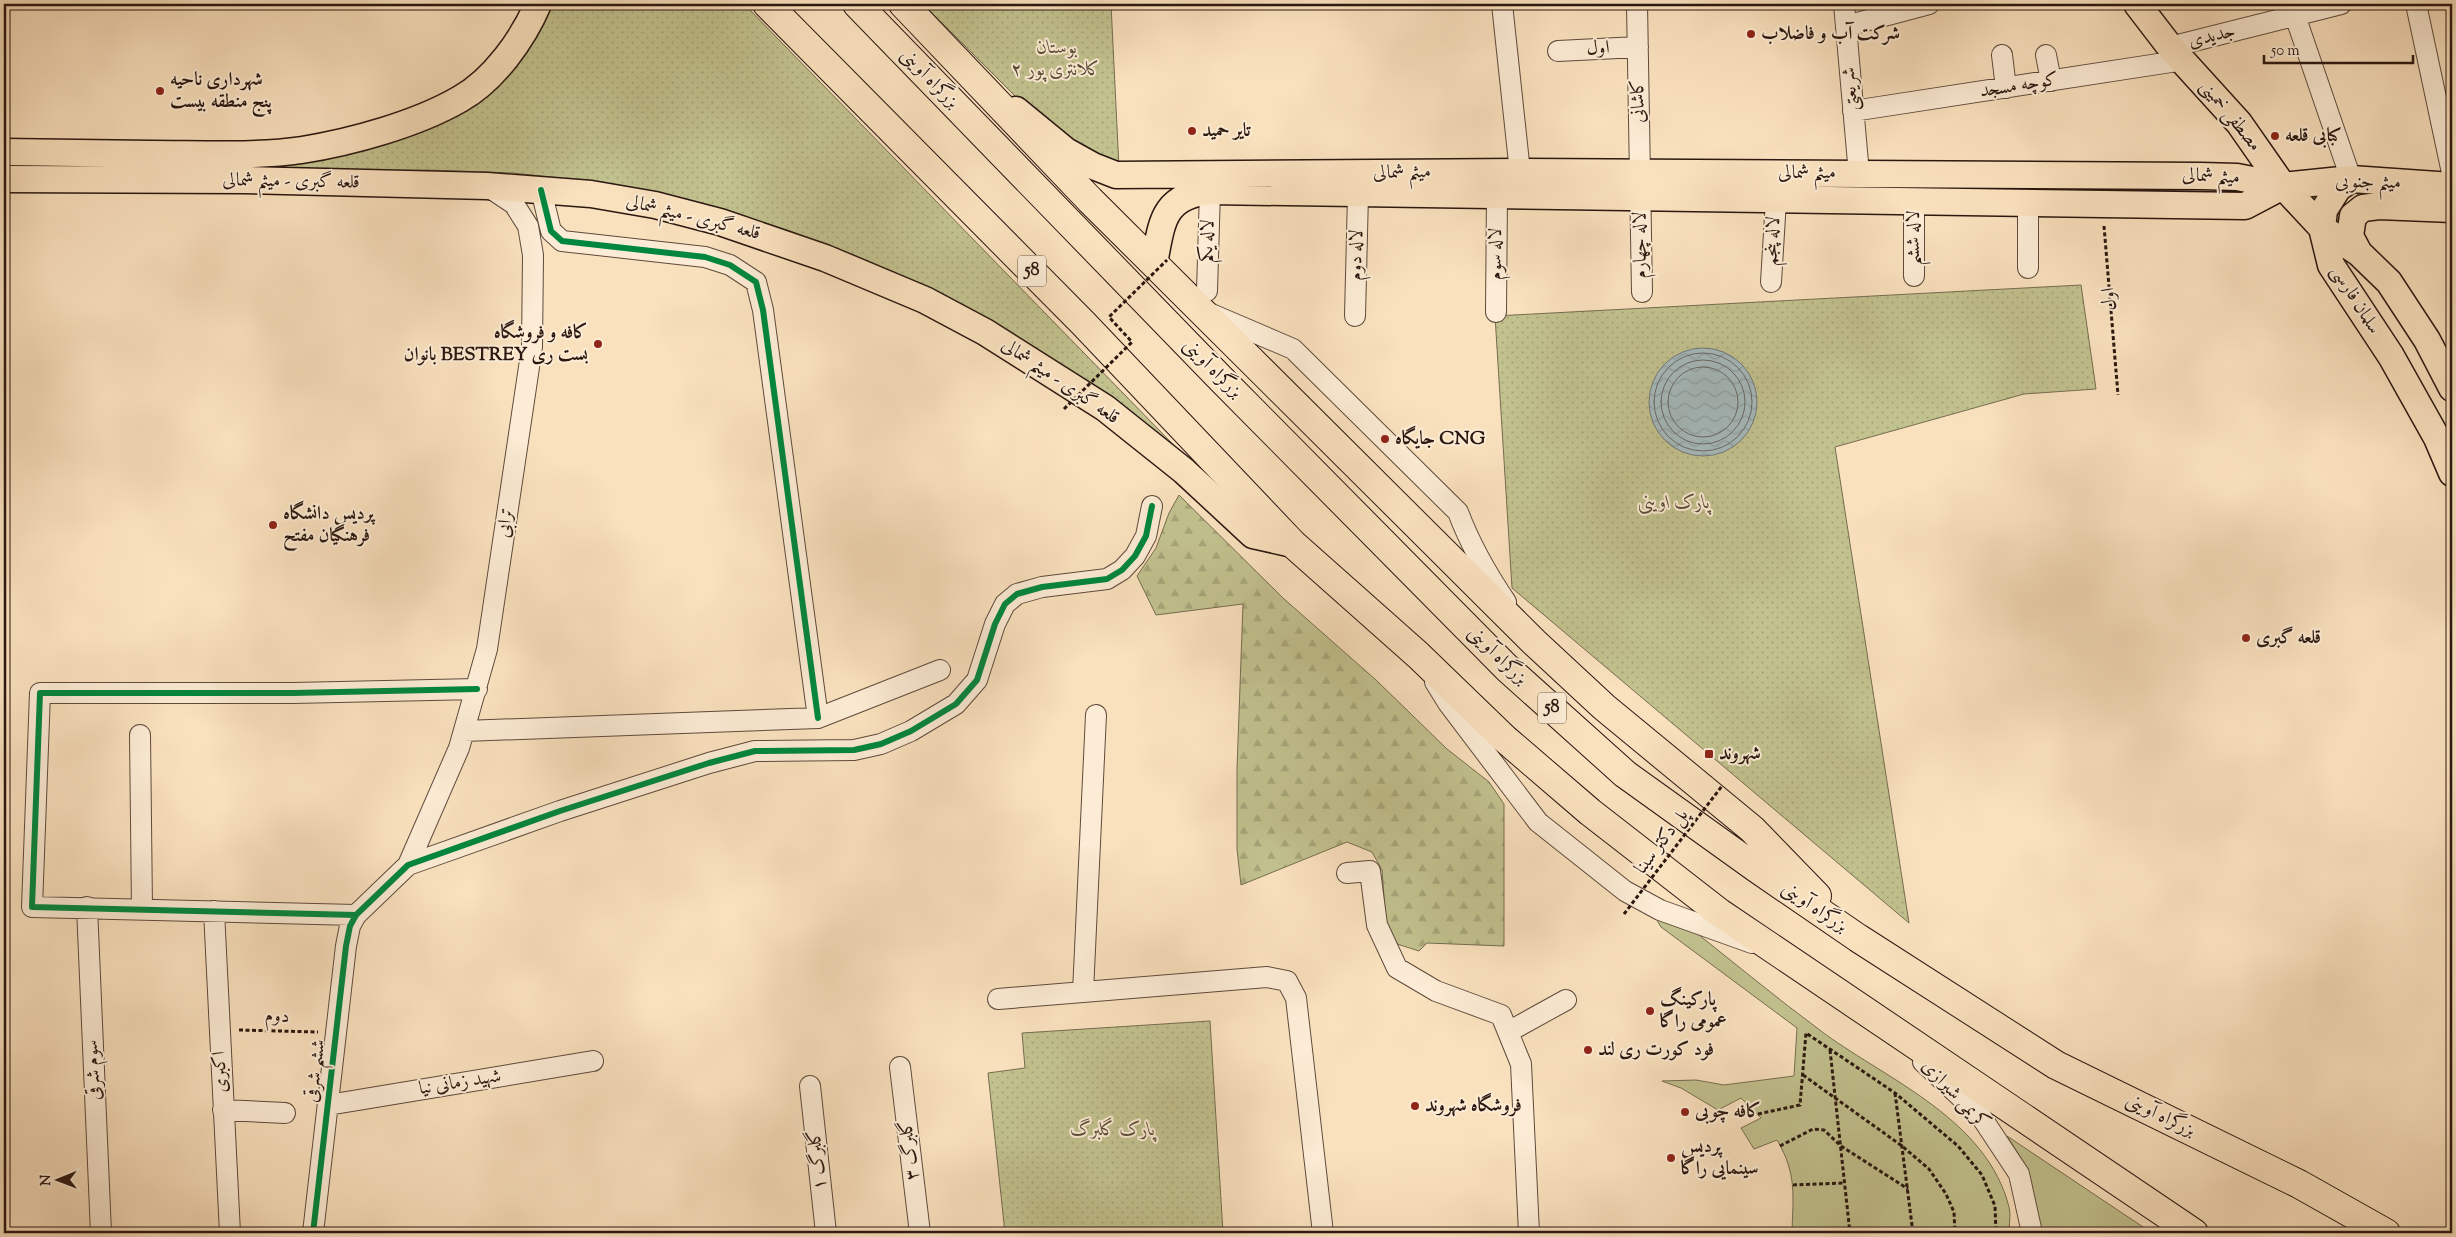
<svg xmlns="http://www.w3.org/2000/svg" width="2456" height="1237" viewBox="0 0 2456 1237" font-family="'Sorts Mill Goudy',Amiri,serif">
  <style>
    .grass { fill: #c2c28f; stroke: #766c50 }
    .forest { fill: url(#forest-firs); stroke: #766c50 }
    .park { fill: url(#park-dots); stroke: #766c50 }
    .water { fill: url(#water-waves); stroke: #747978 }
    .lines { fill: none; stroke-linecap: round; stroke-linejoin: round }
    .shore { stroke: #686866; stroke-width: 1 }
    .minor-casing { stroke: #5e4a3c; stroke-width: 22 }
    .major-casing { stroke: #2a1710; stroke-width: 29 }
    .highway-casing { stroke: #2a1710; stroke-width: 30 }
    .path { stroke: #2a1710; stroke-width: 3; stroke-dasharray: 4 2.5; stroke-linecap: butt }
    .minor { stroke: #fcecd5; stroke-width: 20 }
    .major { stroke: #fae1be; stroke-width: 26 }
    .highway { stroke: #fae1be; stroke-width: 28 }
    .path-bridge { stroke: #2a1710; stroke-width: 3; stroke-dasharray: 4 2.5; stroke-linecap: butt }
    .cycleway-casing { stroke: #fcecd5; stroke-width: 9 }
    .cycleway { stroke: #00873e; stroke-width: 6 }
    .poi-dot { fill: #8f2418; stroke: #fcecd5; stroke-width: 2 }
    .labels { text-anchor: middle; dominant-baseline: central; stroke-width: 4; stroke-linejoin: round; paint-order: stroke }
    .shield { fill: #fcecd5; stroke: #69574b; stroke-width: 1 }
    .shield-label { font-size: 18px; font-weight: bold; fill: #2a1710 }
    .poi-label { font-size: 19px; font-weight: bold; fill: #2a1710; stroke: #fcecd5; text-anchor: start }
    .street-label { font-size: 19px; fill: #2a1710; stroke: #fcecd5 }
    .park-label { font-size: 19px; font-style: italic; fill: #584a36; stroke: #fcecd5 }
  </style>
  <defs>
    <pattern id="forest-firs" width="22" height="20" patternUnits="userSpaceOnUse" patternTransform="scale(1.25)"><rect width="22" height="20" fill="#c2c28f"/><path d="M5 1l3.5 6h-7zM16 11l3.5 6h-7z" fill="#a7a67a"/></pattern>
    <pattern id="park-dots" width="8" height="8" patternUnits="userSpaceOnUse" patternTransform="scale(1.25)"><rect width="8" height="8" fill="#c2c28f"/><path d="M2 2h.1M6 6h.1" fill="none" stroke="#a7a67a" stroke-width="1.8" stroke-linecap="round"/></pattern>
    <pattern id="water-waves" width="16" height="10" patternUnits="userSpaceOnUse" patternTransform="scale(1.25)"><rect width="16" height="10" fill="#a5babd"/><path d="M0 5q4-4 8 0t8 0" fill="none" stroke="#8e9fa1"/></pattern>
  </defs>
  <rect width="100%" height="100%" fill="#fae1be"/>
  <filter id="stains"><feTurbulence type="fractalNoise" baseFrequency=".004" numOctaves="4"/><feColorMatrix values="0 0 0 0 .2 0 0 0 0 .09 0 0 0 0 .02 0 0 0 .5 -.17"/></filter>
  <radialGradient id="worn" r=".72"><stop offset=".6" stop-color="#630" stop-opacity="0"/><stop offset="1" stop-color="#630" stop-opacity=".3"/></radialGradient>
  <path class="grass" d="M1655 917 1679 919C1727 957 1775 997 1825 1034 1890 1081 1987 1120 2009 1207 2011 1215 2009 1225 2009 1233H1792C1793 1195 1797 1174 1777 1140L1754 1149 1741 1128 1761 1118 1741 1098 1718 1110 1681 1088 1662 1081 1696 1080 1724 1085 1794 1076 1797 1028 1661 927Z
    M2007 1136 2152 1233H2040L2028 1169Z"/>
  <path class="forest" d="M1179 495 1283 598 1376 680 1447 749 1489 782 1504 804V946L1427 943 1419 951 1394 943 1386 924 1382 870 1372 852 1347 842 1241 885 1237 849V769L1243 604 1156 615 1137 576 1156 548 1169 513Z"/>
  <path class="park" d="M548 4H744L1197 469 904 278 790 231 690 201 560 178 513 173 428 170 309 171 266 167 409 134Z
    M923 4H1111L1119 168 1037 118Z
    M2081 285 2096 389 2024 394 1835 447 1909 923 1512 588 1495 316Z
    M1210 1021 1223 1233H1005L988 1073 1025 1068 1022 1033Z"/>
  <path class="water" d="M1649 402a54 54 0 1 1 108 0a54 54 0 1 1-108 0Z"/>
  <g class="lines">
    <path class="shore" d="M1654 402a49 49 0 1 1 98 0a49 49 0 1 1-98 0Z
      M1661 402a42 42 0 1 1 84 0a42 42 0 1 1-84 0Z
      M1668 402a35 35 0 1 1 70 0a35 35 0 1 1-70 0Z"/>
    <g class="minor-casing">
      <path id="minor" d="M1502 4 1520 172
        M1637 4 1642 292
        M1844 4 1859 174
        M2291 4 2351 179
        M2416 4 2452 173
        M1846 26 1929 4
        M2170 47 2341 4
        M1558 51 1638 47
        M2002 55 2006 88
        M2046 55 2051 81
        M1853 111 2184 60
        M541 190 551 231 562 241 705 257 730 265 756 282 763 310 818 718
        M2028 202V268
        M1914 276V200
        M1771 282 1776 200
        M1207 291 1210 191
        M1496 312 1497 195
        M1209 313 1293 349 1458 512C1470 544 1487 574 1506 602
        M1355 316 1358 194
        M1435 682 1448 703 1538 822 1625 891 1660 910 1752 943
        M464 731 818 718 940 670
        M140 735 142 909
        M408 865 459 748 487 649 532 347 533 255 528 226 514 204 487 186
        M1347 873 1370 871 1377 925 1397 968 1436 991 1501 1015 1521 1064 1529 1233
        M87 907 101 1233
        M214 911 230 1233
        M356 915 32 907 40 693H293L477 689
        M1083 992 1096 715
        M998 999 1267 977 1287 981 1296 998 1323 1233
        M1508 1032 1566 1000
        M1923 1062 1980 1115 2019 1174 2032 1233
        M900 1067 920 1233
        M810 1086 826 1233
        M328 1105 593 1061
        M223 1110 285 1113
        M313 1233 346 946 350 926 356 915 408 865 560 811 709 763 755 751 854 750 881 744 911 731 956 704 977 680 995 624 1005 604 1017 594 1042 587 1107 579 1122 570 1135 556 1146 536 1152 506"/>
    </g>
    <g class="major-casing">
      <path id="major" d="M2137 4 2170 47 2239 123 2283 186 2322 228 2359 253 2389 282 2427 340 2452 388
        M1016 110 1066 151 1093 166 1116 175 1520 172 2201 176 2237 177 2283 186 2351 179 2452 186
        M4 152C53 153 102 153 151 154 201 154 253 157 302 150 352 142 417 124 460 99 494 80 523 39 538 4
        M4 179 242 180 487 186 591 194 655 205 720 222 825 258 925 300 985 332 1105 408 1184 471 1253 535 1293 544
        M2351 179 2338 188 2324 210 2322 228 2331 265 2391 356 2437 438 2452 473
        M2359 253 2350 236 2353 216 2363 208 2379 206 2452 209
        M1154 263C1162 223 1162 196 1210 191L2245 206 2283 186"/>
    </g>
    <g class="highway-casing">
      <path id="highway" d="M767 4 1083 323 1293 544 1418 655 1505 739 1590 812 1720 913 2194 1233
        M857 4 1222 380 1507 668 1625 774 1756 868 1858 938 2056 1065 2299 1184 2386 1233
        M903 4 1090 200 1534 642 1604 707 1752 829 1817 896"/>
    </g>
    <path class="path" d="M2104 226 2118 395
      M239 1030 318 1032
      M1830 1050 1850 1233
      M1803 1075 1902 1146 1929 1169 1946 1194 1954 1212 1955 1233
      M1895 1093 1913 1233
      M1758 1114 1800 1105 1806 1033 1895 1093 1958 1146 1982 1175 1995 1206 1996 1233
      M1780 1146 1813 1129 1824 1130 1841 1146 1908 1189
      M1793 1185 1845 1183
      M1881 1233 1913 1231 1982 1233"/>
    <use href="#minor" class="minor"/>
    <use href="#major" class="major"/>
    <use href="#highway" class="highway"/>
    <path class="path-bridge" d="M1064 409 1132 342 1109 317 1167 260
      M1624 914 1722 786"/>
    <g class="cycleway-casing">
      <path id="cycleway" d="M541 190 551 231 562 241 705 257 730 265 756 282 763 310 818 718
        M356 915 32 907 40 693H293L477 689
        M313 1233 346 946 350 926 356 915 408 865 560 811 709 763 755 751 854 750 881 744 911 731 956 704 977 680 995 624 1005 604 1017 594 1042 587 1107 579 1122 570 1135 556 1146 536 1152 506"/>
    </g>
    <use href="#cycleway" class="cycleway"/>
  </g>
  <g class="poi-dot">
    <circle cx="1751" cy="34" r="5"/>
    <circle cx="160" cy="91" r="5"/>
    <circle cx="1192" cy="131" r="5"/>
    <circle cx="2275" cy="136" r="5"/>
    <circle cx="598" cy="344" r="5"/>
    <circle cx="1385" cy="439" r="5"/>
    <circle cx="273" cy="525" r="5"/>
    <circle cx="2246" cy="638" r="5"/>
    <rect x="1704" y="749" width="10" height="10" rx="2.5"/>
    <circle cx="1650" cy="1011" r="5"/>
    <circle cx="1588" cy="1050" r="5"/>
    <circle cx="1415" cy="1106" r="5"/>
    <circle cx="1685" cy="1112" r="5"/>
    <circle cx="1671" cy="1158" r="5"/>
  </g>
  <g class="labels">
    <g class="shield">
      <rect x="1018" y="255.5" width="28" height="31" rx="4"/>
      <rect x="1538" y="692.5" width="28" height="31" rx="4"/>
    </g>
    <g class="shield-label">
      <text x="1032" y="271">58</text>
      <text x="1552" y="708">58</text>
    </g>
    <g class="poi-label">
      <text x="1761" y="34">شرکت آب و فاضلاب</text>
      <text x="170" y="80">شهرداری ناحیه<tspan x="170" dy="22">پنج منطقه بیست</tspan></text>
      <text x="1202" y="131">تایر حمید</text>
      <text x="2285" y="136">کبابی قلعه</text>
      <text x="588" y="333" text-anchor="end">کافه و فروشگاه<tspan x="588" dy="22">بانوان BESTREY بست ری</tspan></text>
      <text x="1395" y="439">جایگاه CNG</text>
      <text x="283" y="514">پردیس دانشگاه<tspan x="283" dy="22">فرهنگیان مفتح</tspan></text>
      <text x="2256" y="638">قلعه گبری</text>
      <text x="1719" y="754">شهروند</text>
      <text x="1660" y="1000">پارکینگ<tspan x="1660" dy="22">عمومی راگا</tspan></text>
      <text x="1598" y="1050">فود کورت ری لند</text>
      <text x="1425" y="1106">فروشگاه شهروند</text>
      <text x="1695" y="1112">کافه چوبی</text>
      <text x="1681" y="1147">پردیس<tspan x="1681" dy="22">سینمایی راگا</tspan></text>
    </g>
    <g class="street-label">
      <text transform="translate(2212 37) rotate(-14)">جدیدی</text>
      <text transform="translate(1598 49) rotate(-3)">اول</text>
      <text transform="translate(929 79) rotate(46)">بزرگراه آوینی</text>
      <text transform="translate(2019 86) rotate(-9)">کوچه مسجد</text>
      <text transform="translate(1851 89) rotate(-95)">شریعتی</text>
      <text transform="translate(1639 101) rotate(-91)">کاشانی</text>
      <text transform="translate(2230 116) rotate(51)">مصطفی خمینی</text>
      <text transform="translate(1402 173) rotate(-1)">میثم شمالی</text>
      <text x="1807" y="173">میثم شمالی</text>
      <text transform="translate(2211 177) rotate(3)">میثم شمالی</text>
      <text transform="translate(291 182) rotate(1)">قلعه گبری - میثم شمالی</text>
      <text transform="translate(2368 183) rotate(1)">میثم جنوبی</text>
      <text transform="translate(693 218) rotate(14)">قلعه گبری - میثم شمالی</text>
      <text transform="translate(1914 238) rotate(-90)">لاله ششم</text>
      <text transform="translate(1208 241) rotate(-88)">لاله یکم</text>
      <text transform="translate(1773 241) rotate(-87)">لاله پنجم</text>
      <text transform="translate(1641 245) rotate(-91)">لاله چهارم</text>
      <text transform="translate(1496 254) rotate(-90)">لاله سوم</text>
      <text transform="translate(1357 255) rotate(-89)">لاله دوم</text>
      <text transform="translate(2110 299) rotate(-95)">اول</text>
      <text transform="translate(2355 300) rotate(58)">سلمان فارسی</text>
      <text transform="translate(1212 369) rotate(45)">بزرگراه آوینی</text>
      <text transform="translate(1060 382) rotate(34)">قلعه گبری - میثم شمالی</text>
      <text transform="translate(506 523) rotate(-82)">ترابی</text>
      <text transform="translate(1497 656) rotate(44)">بزرگراه آوینی</text>
      <text transform="translate(1662 842) rotate(-53)">پل دکتر سینا</text>
      <text transform="translate(1814 908) rotate(34)">بزرگراه آوینی</text>
      <text transform="translate(277 1017) rotate(2)">دوم</text>
      <text transform="translate(94 1070) rotate(-93)">سوم شرقی</text>
      <text transform="translate(316 1071) rotate(-83)">ششم شرقی</text>
      <text transform="translate(221 1072) rotate(-93)">اکبری</text>
      <text transform="translate(460 1083) rotate(-9)">شهید زمانی نیا</text>
      <text transform="translate(1955 1095) rotate(46)">کریمی شیرازی</text>
      <text transform="translate(2160 1116) rotate(26)">بزرگراه آوینی</text>
      <text transform="translate(910 1150) rotate(-97)">گلبرگ ۳</text>
      <text transform="translate(818 1160) rotate(-96)">گلبرگ ۱</text>
    </g>
    <g class="park-label">
      <text x="1057" y="48">بوستان<tspan x="1057" dy="22">کلانتری پور ۲</tspan></text>
      <text x="1674" y="503">پارک اوینی</text>
      <text x="1113" y="1130">پارک گلبرگ</text>
    </g>
  </g>
  <rect width="2456" height="1237" fill="none" stroke="#fae1be" stroke-width="20"/>
  <rect x="5" y="5" width="2446" height="1227" fill="none" stroke="#2a1710" stroke-width="2.5"/>
  <rect x="10" y="10" width="2436" height="1217" fill="none" stroke="#2a1710"/>
  <g transform="translate(58 1180) rotate(269)" stroke="#fcecd5" stroke-width="4" paint-order="stroke">
  <path d="M0-4L9 19L0 12L-9 19Z" fill="#2a1710"/>
  <text y="-8" font-size="14" font-weight="bold" text-anchor="middle" fill="#2a1710">N</text>
  </g>
  <path d="M2264 55v8h149v-8" fill="none" stroke="#2a1710" stroke-width="2.5"/>
  <text x="2271" y="55" font-size="15" fill="#2a1710" stroke="#fcecd5" stroke-width="4" paint-order="stroke">50 m</text>
  <rect width="100%" height="100%" filter="url(#stains)"/>
  <rect width="100%" height="100%" fill="url(#worn)"/>
</svg>
